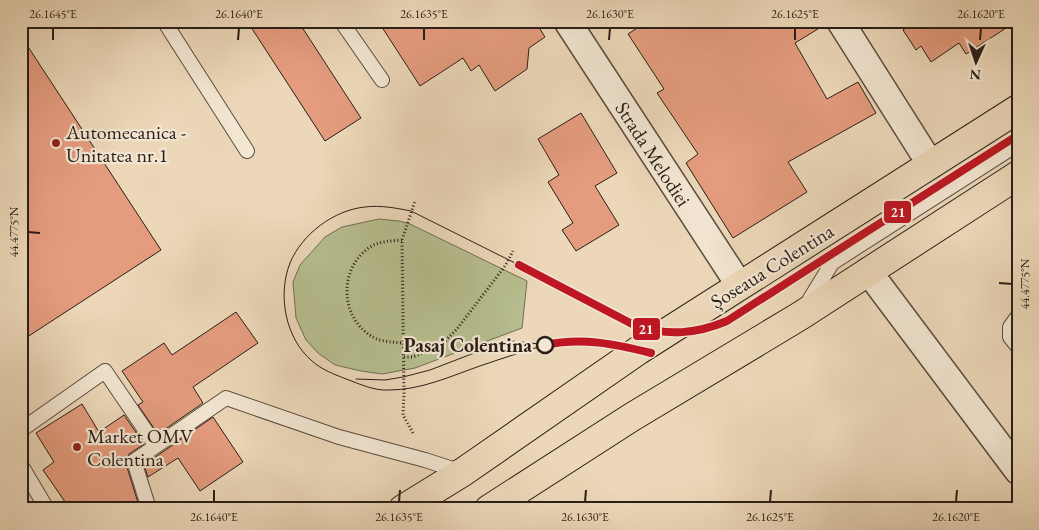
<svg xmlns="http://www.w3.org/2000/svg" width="1039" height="530" viewBox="0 0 1039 530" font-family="'EB Garamond',serif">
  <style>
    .green { fill: #b7bf90; stroke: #706e54 }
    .building { fill: #e59c7e; stroke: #291e18 }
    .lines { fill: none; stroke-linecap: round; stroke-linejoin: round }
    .lane-casing { stroke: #5a4c40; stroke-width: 16 }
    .street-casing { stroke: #5a4c40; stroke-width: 29 }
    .primary-casing { stroke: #291e18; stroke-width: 30 }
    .path { stroke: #291e18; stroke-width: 3; stroke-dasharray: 1 2.5; stroke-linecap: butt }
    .lane { stroke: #f3e6d2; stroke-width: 14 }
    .street { stroke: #f3e6d2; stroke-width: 26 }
    .primary { stroke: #ecd8b9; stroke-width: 28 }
    .tram { stroke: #291e18; stroke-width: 1 }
    .tram-1-casing { stroke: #f3e6d2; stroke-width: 11 }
    .tram-1 { stroke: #be1622; stroke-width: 8 }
    .ticks { fill: none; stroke: #291e18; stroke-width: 2 }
    .poi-dot { fill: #8f2418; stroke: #f3e6d2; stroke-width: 2 }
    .stop-dot { fill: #f3e6d2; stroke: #291e18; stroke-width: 2.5 }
    .labels { text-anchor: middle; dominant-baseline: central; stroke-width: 4.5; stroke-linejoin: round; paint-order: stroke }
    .poi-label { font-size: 20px; fill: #291e18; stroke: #f3e6d2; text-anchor: start }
    .street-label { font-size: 20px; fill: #291e18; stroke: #f3e6d2 }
    .stop-label { font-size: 20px; font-weight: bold; fill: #291e18; stroke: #f3e6d2; text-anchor: end }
    .line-badge { stroke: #f3e6d2; stroke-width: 2 }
    .badge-label { font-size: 14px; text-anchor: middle; font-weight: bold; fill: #fff }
    .neatline { fill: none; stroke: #291e18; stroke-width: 2 }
    .ticks-label { font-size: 12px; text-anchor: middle; fill: #291e18 }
  </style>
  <rect width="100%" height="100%" fill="#ecd8b9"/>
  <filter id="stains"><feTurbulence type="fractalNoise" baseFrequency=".004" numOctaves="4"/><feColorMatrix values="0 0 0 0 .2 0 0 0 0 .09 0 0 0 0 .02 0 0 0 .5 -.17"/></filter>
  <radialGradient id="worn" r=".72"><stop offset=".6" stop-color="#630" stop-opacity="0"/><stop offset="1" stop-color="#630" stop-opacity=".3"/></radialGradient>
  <path class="green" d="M379 219 399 221 410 224 527 281 522 328 415 368 382 374 361 371 335 365 318 353 306 340 296 318 293 282 300 265 325 237 342 227Z"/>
  <path class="building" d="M247 21H298L361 118 325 141Z
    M378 21H535L545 37 529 48 527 69 495 91 479 65 471 71 463 58 420 86Z
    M648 21H825L826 24 795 43 827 99 858 82 876 113 788 162 807 192 733 238 686 163 698 154 657 93 664 89 628 34Z
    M905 21H1017L966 54 959 43 931 62 921 46 916 50 903 30 908 26Z
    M21 36 161 250 21 341Z
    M581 113 617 173 595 186 619 225 576 251 562 230 573 223 548 182 559 175 538 139Z
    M236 312 258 343 193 387 203 403 158 434 138 405 143 402 122 371 164 343 172 355Z
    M82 404 99 432 124 415 144 444 129 454 126 459V464L140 509H70L43 470 54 462 36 433Z
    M213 417 243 462 200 491 178 458 148 477 144 465Z"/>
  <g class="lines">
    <g class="lane-casing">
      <path id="lane" d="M164 21 247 151
        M341 21 382 80
        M807 304 832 263 1018 144
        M1018 316 1010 327V337L1018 347
        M21 430 105 371 156 446
        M21 465 47 509
        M149 509 134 461 226 398 339 437 425 460 462 472"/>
    </g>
    <g class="street-casing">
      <path id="street" d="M567 21 740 286
        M840 21 931 165
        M868 271 1018 471"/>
    </g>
    <g class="primary-casing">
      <path id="primary" d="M403 509 463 472 639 350 1018 109
        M489 509 632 417 800 316 1018 175"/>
    </g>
    <path class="path" d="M402 240C391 241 381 241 372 246 338 266 339 318 373 337 382 342 392 342 403 343
      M404 357H413L442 344 457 329 505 266 513 251
      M413 433 403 415 404 394 402 240 415 201"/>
    <use href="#lane" class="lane"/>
    <use href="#street" class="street"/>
    <use href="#primary" class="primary"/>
    <path class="tram" d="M519 265 411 211C396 208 380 205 365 207 334 210 302 234 290 263 277 296 286 339 312 361 322 370 334 374 346 379 360 384 374 391 389 390 420 390 449 377 477 367 500 359 522 352 545 345
      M356 379 385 380 403 377 430 370 495 345 512 341 539 344"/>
    <g class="tram-1-casing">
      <path id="tram-1" d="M519 265 636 326C668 336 696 334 727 321L1018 135
        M545 345C582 337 615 344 651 353"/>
    </g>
    <use href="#tram-1" class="tram-1"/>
  </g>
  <path class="ticks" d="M53 40V28M238 40 239 28M424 40V28M609 40 610 28M795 40V28M980 40 981 28M28 232 40 233M999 283 1012 284M214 502V490M399 502 400 490M585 502 586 490M770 502 771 490M956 502 957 490"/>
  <g class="poi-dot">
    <circle cx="56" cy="143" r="5"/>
    <circle cx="77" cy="447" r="5"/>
  </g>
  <circle class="stop-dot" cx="545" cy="345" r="8"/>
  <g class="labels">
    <g class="poi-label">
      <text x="66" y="132">Automecanica -<tspan x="66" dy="23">Unitatea nr.1</tspan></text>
      <text x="87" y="436">Market OMV<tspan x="87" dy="23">Colentina</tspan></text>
    </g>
    <g class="street-label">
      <text transform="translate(653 154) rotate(57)">Strada Melodiei</text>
      <text transform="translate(772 266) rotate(-32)">Șoseaua Colentina</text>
    </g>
    <g class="stop-label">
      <text x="532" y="345">Pasaj Colentina</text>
    </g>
  </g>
  <g class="line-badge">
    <rect x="883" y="200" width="29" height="24" rx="5" fill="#be1622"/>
    <rect x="632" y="317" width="29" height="24" rx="5" fill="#be1622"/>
  </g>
  <g class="badge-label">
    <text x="898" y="217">21</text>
    <text x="646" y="334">21</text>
  </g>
  <rect width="1039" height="530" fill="none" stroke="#ecd8b9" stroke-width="55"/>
  <g transform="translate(976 62) rotate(183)" stroke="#f3e6d2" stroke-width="4" paint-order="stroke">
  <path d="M0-4L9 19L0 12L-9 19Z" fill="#291e18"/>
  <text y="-8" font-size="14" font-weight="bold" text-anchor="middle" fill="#291e18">N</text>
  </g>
  <rect x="28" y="28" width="984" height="474" class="neatline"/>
  <g class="ticks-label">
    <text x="53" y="18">26.1645°E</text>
    <text x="239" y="18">26.1640°E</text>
    <text x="424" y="18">26.1635°E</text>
    <text x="610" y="18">26.1630°E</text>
    <text x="795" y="18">26.1625°E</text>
    <text x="981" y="18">26.1620°E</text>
    <text transform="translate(14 232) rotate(-90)" y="4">44.4775°N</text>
    <text transform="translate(1025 284) rotate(-90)" y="4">44.4775°N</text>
    <text x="214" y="521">26.1640°E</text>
    <text x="399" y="521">26.1635°E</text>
    <text x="585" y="521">26.1630°E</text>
    <text x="770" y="521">26.1625°E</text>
    <text x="956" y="521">26.1620°E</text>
  </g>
  <rect width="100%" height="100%" filter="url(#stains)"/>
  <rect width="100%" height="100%" fill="url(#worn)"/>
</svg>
